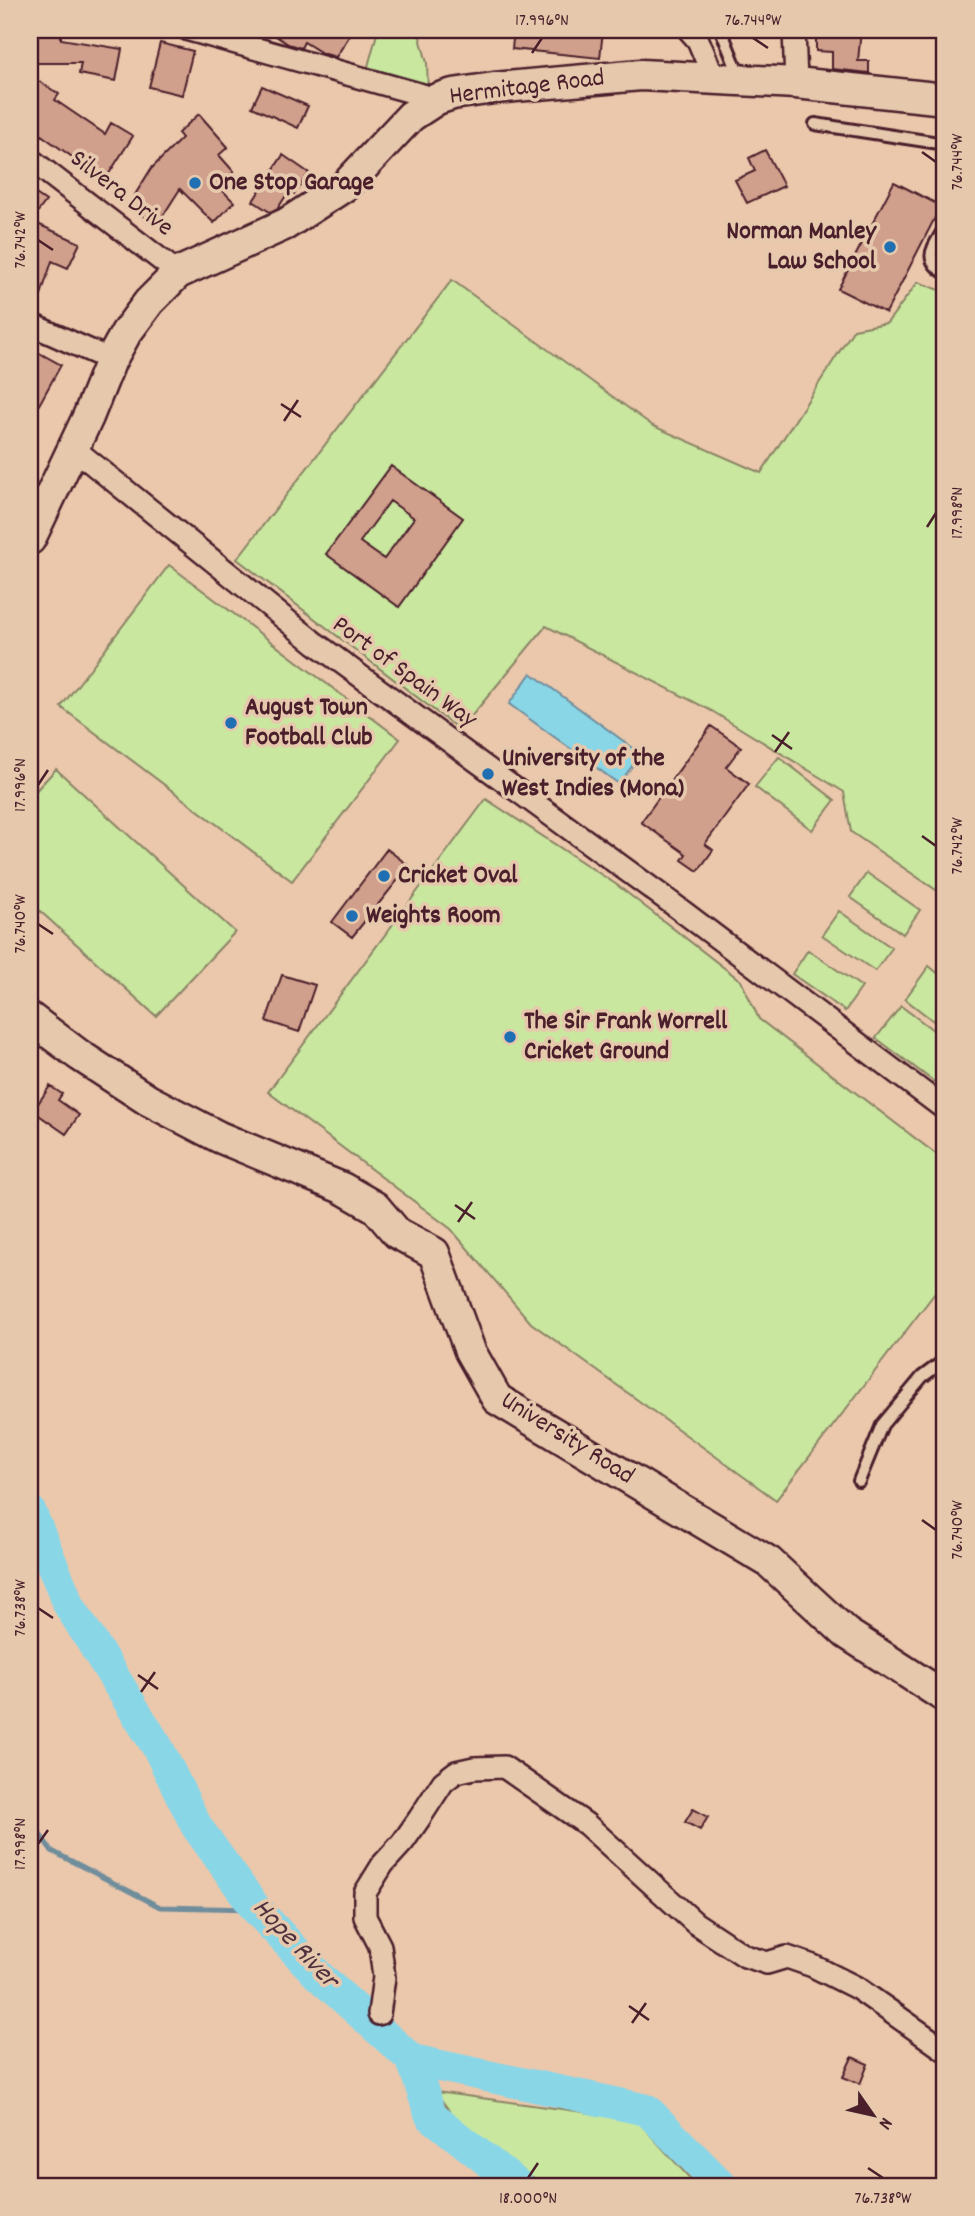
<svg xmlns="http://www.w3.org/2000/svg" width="975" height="2216" viewBox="0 0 975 2216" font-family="Dekko,sans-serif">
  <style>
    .green { fill: #c9e79f; stroke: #8a8365; stroke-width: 2 }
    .water { fill: #89d6e7; stroke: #708d9c; stroke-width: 2 }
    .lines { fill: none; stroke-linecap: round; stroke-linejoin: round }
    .stream { stroke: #708d9c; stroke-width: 5 }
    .river { stroke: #89d6e7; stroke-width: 32 }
    .building { fill: #d1a08c; stroke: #4a1f2b; stroke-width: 2; fill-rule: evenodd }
    .lane-casing { stroke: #4a1f2b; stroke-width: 16 }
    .street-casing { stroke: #4a1f2b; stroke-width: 26 }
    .secondary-casing { stroke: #4a1f2b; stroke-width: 35 }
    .lane { stroke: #e6c9ad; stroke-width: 10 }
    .street { stroke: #e6c9ad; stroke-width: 21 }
    .secondary { stroke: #e6c9ad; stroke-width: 30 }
    .ticks { fill: none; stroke: #4a1f2b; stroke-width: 2.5 }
    .poi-dot { fill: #1f6fb2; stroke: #e6c9ad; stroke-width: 2.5 }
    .labels { text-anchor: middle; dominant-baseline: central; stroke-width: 7; stroke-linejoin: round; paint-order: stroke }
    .street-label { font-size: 26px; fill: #4a1f2b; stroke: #e6c9ad }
    .poi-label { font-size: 26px; font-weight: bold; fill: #4a1f2b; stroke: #e6c9ad; text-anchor: start }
    .water-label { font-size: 28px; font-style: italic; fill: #50313e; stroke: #e6c9ad }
    .neatline { fill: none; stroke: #4a1f2b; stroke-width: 2.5 }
    .ticks-label { font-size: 18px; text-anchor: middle; fill: #4a1f2b }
  </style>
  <rect width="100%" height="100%" fill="#ebc8ac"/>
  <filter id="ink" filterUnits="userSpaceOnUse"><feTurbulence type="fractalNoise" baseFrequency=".0143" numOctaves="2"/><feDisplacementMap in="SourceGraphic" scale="14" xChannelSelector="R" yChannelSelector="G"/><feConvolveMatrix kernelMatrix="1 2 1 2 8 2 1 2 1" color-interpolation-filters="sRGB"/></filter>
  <g filter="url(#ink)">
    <path class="green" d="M378 30H418L427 63 428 93 364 81Z
      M452 280 653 426 761 473 854 329 887 323 918 282 945 292V896L851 832 844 792 712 711 546 626 460 730 237 559Z
      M169 565 400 739 292 881 61 707Z
      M779 757 835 800 812 830 755 787Z
      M56 769 235 932 156 1016 30 902V797Z
      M486 799 617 885 741 981 759 1019 945 1161V1280L776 1500 531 1323 451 1229 268 1092Z
      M867 873 920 910 903 934 850 897Z
      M839 911 892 948 875 971 822 935Z
      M808 950 862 987 845 1011 792 974Z
      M929 966 945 979V1030L905 999Z
      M901 1006 945 1039V1073L937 1084 876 1038Z
      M436 2092 636 2119 697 2186H545L460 2126Z"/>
    <path class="water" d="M531 673 641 754 619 784 509 704Z"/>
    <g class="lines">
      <path class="stream" d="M30 1821 52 1851 160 1907 256 1909"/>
      <path class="river" d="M30 1511 69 1605 158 1748 197 1827 256 1909 319 1976 412 2060 647 2110 722 2186
        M412 2060 431 2116 519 2186"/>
    </g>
    <path class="building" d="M61 30V39L122 49 116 81 79 74 81 63H30V31Z
      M267 30H353L336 57 322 53 304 42 301 48 288 44Z
      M514 30H603L600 58 512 49Z
      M816 30H861L858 61H869V73L832 69V52L816 51Z
      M160 43 193 51 182 95 149 87Z
      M30 76 59 94 55 100 105 134 111 123 133 136 103 183 82 170 85 166 30 127Z
      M262 86 308 106 298 128 252 107Z
      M199 114 228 147 219 155 234 172 218 186 234 202 214 223 180 189 157 225 128 206 151 169 182 138 178 133Z
      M765 150 784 186 747 203 735 180 755 171 749 158Z
      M283 155 309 173 294 194 289 191 278 208 270 212 253 201Z
      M894 182 941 206 886 313 838 289Z
      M30 190 46 201 31 221 80 243 68 268 52 261 41 295 30 292Z
      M34 350 61 365 30 421V359Z
      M391 466 463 518 399 607 326 554ZM390 501 414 518 384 559 360 542Z
      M711 726 741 747 726 767 749 784 705 844 713 850 698 871 682 860 686 854 641 822Z
      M387 849 409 866 352 937 332 922Z
      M282 975 315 985 299 1032 266 1021Z
      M50 1086 62 1094 58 1100 79 1115 66 1134 33 1111Z
      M693 1809 708 1817 700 1830 685 1822Z
      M852 2057 868 2064 860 2084 843 2077Z"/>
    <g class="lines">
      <g class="lane-casing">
        <path id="lane" d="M721 30 740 77
          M815 124 945 144
          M945 227C934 248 921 258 945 273
          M859 1481 882 1425 922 1377 945 1360"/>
      </g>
      <g class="street-casing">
        <path id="street" d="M189 30 437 99
          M689 30 698 40 714 78
          M794 30 796 83
          M30 159 178 273
          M30 324 111 360
          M73 448 315 643 666 899 945 1109
          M379 2014 384 1977 380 1946 365 1917V1893L383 1864 403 1842 419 1819 443 1782 456 1772 474 1768 504 1767 586 1824 695 1923 745 1956 767 1963 787 1957 813 1966 857 1988 945 2050"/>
      </g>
      <g class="secondary-casing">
        <path id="secondary" d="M30 539 88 417 111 360 126 333 149 302 178 273 286 224 346 185 411 116 437 99 453 94 494 88 641 75 796 83 945 99
          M30 1018 79 1055 148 1100 219 1137 342 1188 375 1207 397 1233 434 1253 470 1351 497 1399 769 1562 846 1633 945 1697"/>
      </g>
      <use href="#lane" class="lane"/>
      <use href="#street" class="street"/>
      <use href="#secondary" class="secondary"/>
    </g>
  </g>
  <path class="ticks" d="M753 38 768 48M532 53 542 38M922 152 936 162M38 240 53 250M281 404 301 417M284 421 298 400M927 527 936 513M772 735 792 749M775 752 789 732M38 785 48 770M922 836 936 846M38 924 53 934M455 1205 475 1219M458 1222 472 1202M922 1520 936 1530M38 1608 53 1618M138 1675 158 1689M141 1692 155 1672M38 1844 48 1830M629 2006 649 2020M632 2023 646 2003M868 2168 883 2178M528 2178 538 2163"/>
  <g class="poi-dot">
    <circle cx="195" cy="183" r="7"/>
    <circle cx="890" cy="247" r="7"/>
    <circle cx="231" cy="723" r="7"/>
    <circle cx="488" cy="774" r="7"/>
    <circle cx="384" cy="876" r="7"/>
    <circle cx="352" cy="916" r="7"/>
    <circle cx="510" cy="1037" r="7"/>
  </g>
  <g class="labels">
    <g class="street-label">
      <text transform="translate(527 88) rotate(-7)">Hermitage Road</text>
      <text transform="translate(121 194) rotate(38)">Silvera Drive</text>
      <text transform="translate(404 673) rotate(36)">Port of Spain Way</text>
      <text transform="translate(567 1439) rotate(32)">University Road</text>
    </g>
    <g class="poi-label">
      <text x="209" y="183">One Stop Garage</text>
      <text x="876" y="232" text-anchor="end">Norman Manley<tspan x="876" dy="30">Law School</tspan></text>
      <text x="245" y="708">August Town<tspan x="245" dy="30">Football Club</tspan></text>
      <text x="502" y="759">University of the<tspan x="502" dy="30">West Indies (Mona)</tspan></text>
      <text x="398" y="876">Cricket Oval</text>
      <text x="366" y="916">Weights Room</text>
      <text x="524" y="1022">The Sir Frank Worrell<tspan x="524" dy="30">Cricket Ground</tspan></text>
    </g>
    <g class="water-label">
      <text transform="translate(294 1945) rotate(47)">Hope River</text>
    </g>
  </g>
  <rect width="975" height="2216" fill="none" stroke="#e6c9ad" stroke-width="77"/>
  <g transform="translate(873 2115) rotate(124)" stroke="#e6c9ad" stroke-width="5" paint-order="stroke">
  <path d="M0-5L12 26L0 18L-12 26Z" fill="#4a1f2b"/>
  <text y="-10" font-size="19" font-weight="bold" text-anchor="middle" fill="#4a1f2b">N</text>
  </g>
  <rect x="38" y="38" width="898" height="2140" class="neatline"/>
  <g class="ticks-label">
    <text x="542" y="25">17.996°N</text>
    <text x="753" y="25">76.744°W</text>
    <text transform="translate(956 162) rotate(-90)" y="6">76.744°W</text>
    <text transform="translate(19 240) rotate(-90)" y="6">76.742°W</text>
    <text transform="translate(956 513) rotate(-90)" y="6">17.998°N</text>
    <text transform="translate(19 785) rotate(-90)" y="6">17.996°N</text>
    <text transform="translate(956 846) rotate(-90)" y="6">76.742°W</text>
    <text transform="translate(19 924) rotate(-90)" y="6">76.740°W</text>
    <text transform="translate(956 1530) rotate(-90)" y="6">76.740°W</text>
    <text transform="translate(19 1608) rotate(-90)" y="6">76.738°W</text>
    <text transform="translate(19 1844) rotate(-90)" y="6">17.998°N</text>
    <text x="528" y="2203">18.000°N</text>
    <text x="883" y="2203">76.738°W</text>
  </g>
</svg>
